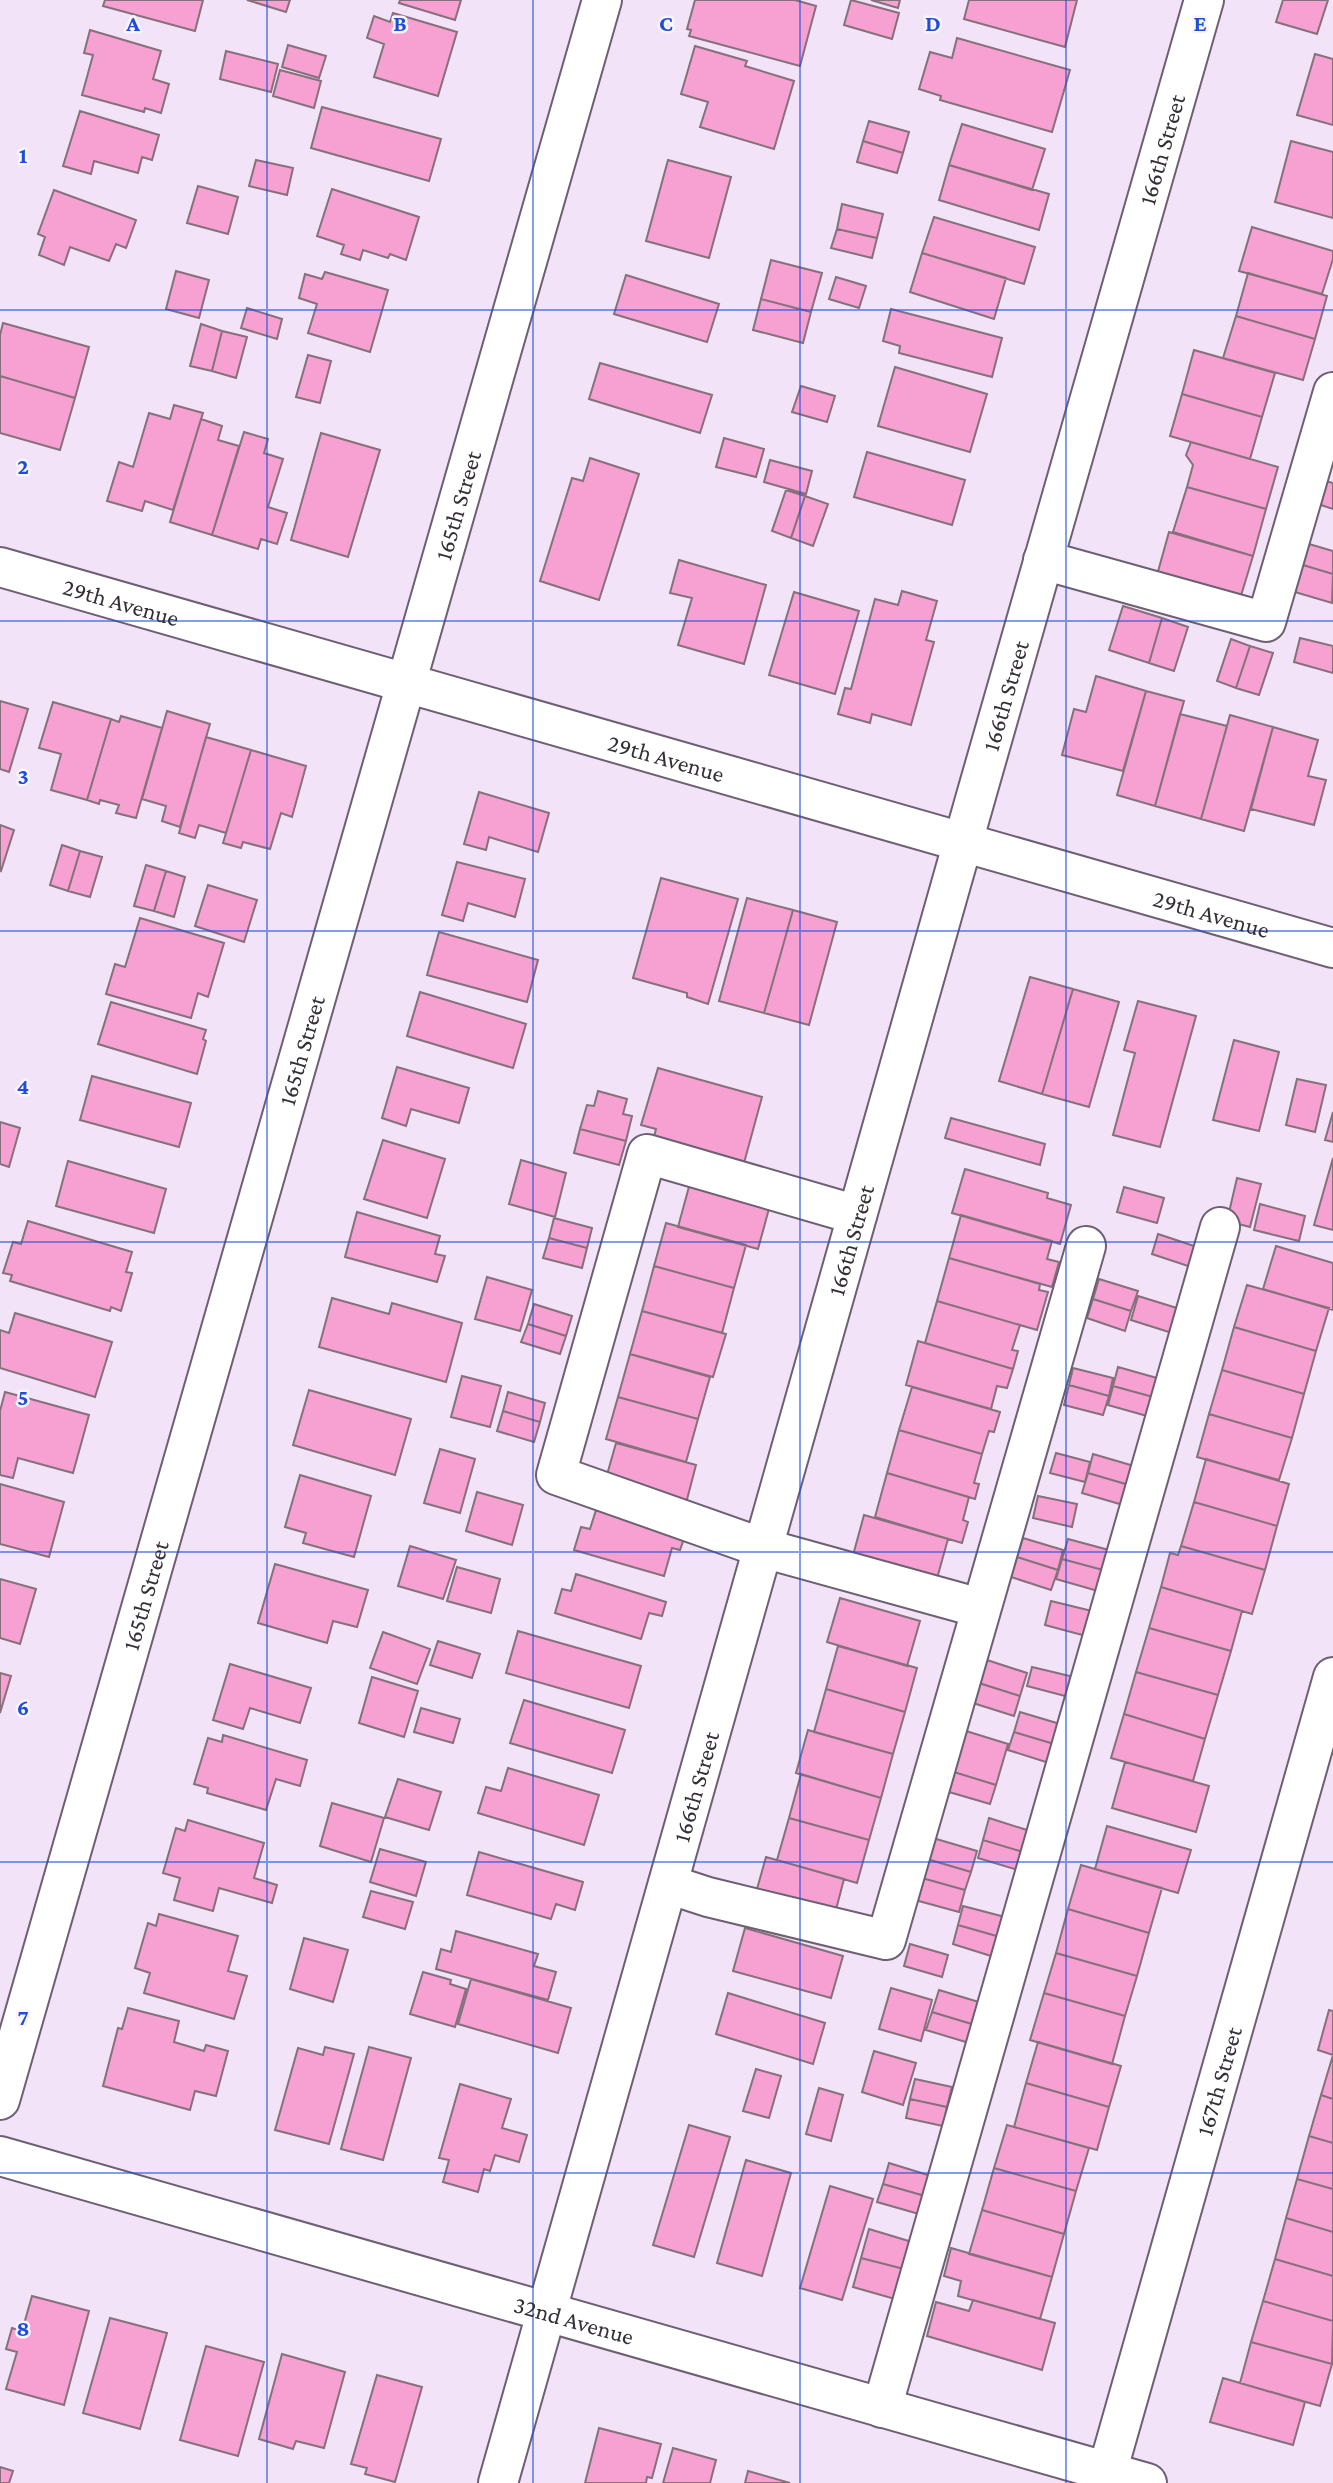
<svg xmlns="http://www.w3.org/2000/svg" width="1333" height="2483" viewBox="0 0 1333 2483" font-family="'Crimson Pro',serif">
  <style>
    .building { fill: #f6a1d2; stroke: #86707c; stroke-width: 2 }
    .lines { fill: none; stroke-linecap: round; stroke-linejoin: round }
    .minor-casing { stroke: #6c6072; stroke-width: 42 }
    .minor { stroke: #fff; stroke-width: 38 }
    .grid { fill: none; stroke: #1d4ed8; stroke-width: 2; stroke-opacity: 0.55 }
    .labels { text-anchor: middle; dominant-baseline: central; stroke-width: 5; stroke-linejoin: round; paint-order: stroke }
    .street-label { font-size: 24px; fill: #342f37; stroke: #faf4fc }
    .grid-label { font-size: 23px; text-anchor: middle; font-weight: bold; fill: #1d4ed8; stroke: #faf4fc; stroke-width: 5; stroke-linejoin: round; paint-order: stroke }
  </style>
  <rect width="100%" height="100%" fill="#f2e3f8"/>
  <path class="building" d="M105 0H203L195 31 103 6Z
    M247 0H290L286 12Z
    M400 0H461L455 20 399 3Z
    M695 0H795L816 6 800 66 689 36 691 30 687 29Z
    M851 0 899 13 892 39 844 25Z
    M871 0H900L898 8Z
    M969 0H1077L1065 47 964 19Z
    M1283 0H1328L1317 34 1276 22Z
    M393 13 457 32 438 96 374 77 384 44 367 38 374 16 390 22Z
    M90 30 161 51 153 79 169 84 161 113 145 108 144 112 82 95 93 55 84 53Z
    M957 38 1070 70 1052 132 940 100 941 96 919 89 930 52 952 58Z
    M288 45 326 56 319 78 282 67Z
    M695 46 747 61 745 66 794 81 774 149 700 127 708 102 681 94Z
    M226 51 278 64 271 92 220 79Z
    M1315 54 1333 59V125L1297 115Z
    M280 70 321 81 314 108 273 96Z
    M322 107 441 139 429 181 311 148Z
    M80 111 159 135 152 160 142 157 138 173 94 161 91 174 63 166Z
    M869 121 909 132 903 153 863 141Z
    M962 124 1045 149 1032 190 949 165Z
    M863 141 903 153 897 173 857 162Z
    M1291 141 1333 152V218L1275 202Z
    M256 160 293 168 287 195 249 186Z
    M668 160 731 177 709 258 646 241Z
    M949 165 1049 194 1039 230 939 200Z
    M198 186 238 197 228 234 187 223Z
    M332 189 419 217 406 260 390 254 388 258 363 250 360 260 341 254 344 245 317 236Z
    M54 190 136 220 126 248 116 244 109 261 70 247 64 265 39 255 45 237 38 234Z
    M842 204 883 214 877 238 837 229Z
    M934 217 1035 247 1024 284 922 253Z
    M1252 227 1333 251V259L1322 294 1239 271Z
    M837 229 877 238 872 258 831 248Z
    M922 253 1006 278 994 319 910 292Z
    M771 260 822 273 811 312 761 299Z
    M176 271 209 280 199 318 166 309Z
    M325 272 388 290 370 352 308 333 317 304 299 298 305 274 322 279Z
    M1248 273 1327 296 1315 339 1236 316Z
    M626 275 719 304 707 342 614 314Z
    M836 277 866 286 859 308 829 299Z
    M761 299 811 312 803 343 753 330Z
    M247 308 282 319 277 339 241 328Z
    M891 309 1002 338 992 377 899 353 900 346 883 341Z
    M1236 316 1315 339 1303 380 1223 358Z
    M3 323 89 347 75 398 0 376V335Z
    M201 324 222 331 212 371 190 366Z
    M222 331 247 337 236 378 212 371Z
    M1194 350 1275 373 1262 417 1182 394Z
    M308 355 331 361 320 403 296 397Z
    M600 363 712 395 700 433 589 399Z
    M895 367 987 394 970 452 878 426Z
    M0 376 75 398 60 450 0 433Z
    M801 386 835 396 827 422 792 412Z
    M1182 394 1262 417 1250 459 1170 436Z
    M174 405 203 413 173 510 145 501 142 511 107 501 119 462 133 467 149 413 170 419Z
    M201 419 222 426 218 440 239 446 212 535 170 522Z
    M244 432 268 439 264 453 283 459 268 507 287 513 277 544 261 539 258 549 212 535Z
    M321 433 380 450 348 557 291 540Z
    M724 438 764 449 756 477 716 467Z
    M1191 442 1278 467 1266 509 1187 487 1193 465 1186 455Z
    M867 452 965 480 952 525 854 497Z
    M590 458 639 474 599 600 540 581 572 478 583 481Z
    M770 460 812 471 806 494 764 482Z
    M1326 481 1333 483V509L1318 504Z
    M1187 487 1266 509 1253 556 1173 532Z
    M786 490 805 496 791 538 772 531Z
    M805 496 828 504 813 546 791 538Z
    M1169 532 1253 556 1240 599 1157 575Z
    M1309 544 1333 551V574L1303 565Z
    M679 560 766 585 744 664 678 645 692 598 670 593Z
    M1303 565 1333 574 1332 603 1295 592Z
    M902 591 937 601 926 640 934 642 911 725 872 714 870 723 838 714 845 688 851 689 875 599 898 605Z
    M794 592 859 611 835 694 769 675Z
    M1123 606 1162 618 1149 663 1109 650Z
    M1162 618 1188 627 1174 671 1149 663Z
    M1300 638 1333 646V673L1294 662Z
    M1231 639 1250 646 1236 688 1217 681Z
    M1250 646 1273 653 1259 695 1236 688Z
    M1096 676 1146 691 1123 771 1062 755 1074 709 1086 712Z
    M1146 691 1184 701 1155 806 1117 795Z
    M0 701 28 709 9 772 0 769Z
    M53 702 111 719 87 800 51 790 61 754 39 748Z
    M167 711 210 724 180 827 162 821 166 806 142 799Z
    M1180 714 1227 726 1201 819 1155 806Z
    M1230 715 1273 727 1244 831 1201 819Z
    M121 716 162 728 136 818 116 813 119 805 100 800 99 804 87 800 111 719 119 722Z
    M1273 727 1318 740 1308 776 1326 780 1314 825 1251 809Z
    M206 737 251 750 226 833 199 825 195 838 179 833Z
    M251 750 306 766 292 817 281 813 270 849 243 842 241 848 223 843Z
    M479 792 549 813 538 852 489 837 486 850 464 844Z
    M0 825 14 830 1 871 0 870Z
    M62 845 80 851 68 891 50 885Z
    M80 851 102 857 90 897 68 891Z
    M457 862 525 879 515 917 468 903 463 921 442 915Z
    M146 865 166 871 154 911 134 906Z
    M166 871 185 877 174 917 154 911Z
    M661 878 738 899 708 1004 687 997V993L633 978Z
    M208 885 257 900 244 942 195 926Z
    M747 898 793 910 764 1013 719 1001Z
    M793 910 837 922 809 1025 764 1013Z
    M140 918 224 943 208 997 198 993 191 1018 106 994 115 964 125 967Z
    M439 932 538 960 527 1002 427 975Z
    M1030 977 1073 989 1042 1094 999 1081Z
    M1073 989 1119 1002 1089 1107 1042 1094Z
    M420 992 526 1024 513 1068 407 1036Z
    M1138 1001 1196 1016 1160 1147 1113 1135 1135 1053 1124 1050Z
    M111 1002 206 1030 203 1039 206 1041 197 1074 98 1044Z
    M1234 1040 1279 1052 1259 1131 1213 1120Z
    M397 1067 469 1088 459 1123 411 1109 406 1126 382 1118Z
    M658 1068 762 1097 741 1174 651 1149 656 1129 641 1125Z
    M92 1076 191 1103 179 1147 80 1120Z
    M1297 1079 1326 1085 1315 1132 1286 1125Z
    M598 1091 627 1099 623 1114 632 1116 626 1141 580 1129 587 1105 594 1106Z
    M1333 1112V1142L1325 1140Z
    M951 1118 1045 1144 1040 1165 945 1138Z
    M0 1122 20 1128 9 1167 0 1164Z
    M580 1129 626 1141 619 1165 574 1153Z
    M383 1140 445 1159 427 1218 364 1199Z
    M1333 1158V1230L1314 1225Z
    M521 1160 566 1173 555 1217 509 1204Z
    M68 1161 166 1189 154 1233 56 1206Z
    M965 1169 1048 1193 1047 1198 1071 1205 1060 1244 952 1213Z
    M1237 1178 1261 1184 1250 1227 1227 1221Z
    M690 1183 770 1205 758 1249 678 1227Z
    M1124 1187 1164 1198 1157 1223 1117 1212Z
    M1260 1204 1305 1216 1299 1241 1254 1230Z
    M357 1212 440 1236 435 1254 445 1256 437 1282 345 1257Z
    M961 1215 1052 1241 1047 1259 1059 1262 1052 1287 949 1258Z
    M554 1218 592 1228 587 1248 549 1238Z
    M28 1221 132 1252 126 1272 132 1273 121 1311 111 1307 110 1311 10 1281 12 1275 3 1273 13 1242 21 1244Z
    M666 1223 746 1245 734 1288 654 1266Z
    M1158 1234 1197 1247 1191 1267 1152 1254Z
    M549 1238 587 1248 582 1268 543 1258Z
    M1276 1246 1333 1263V1310L1263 1289Z
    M949 1258 1040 1284 1039 1290 1048 1292 1037 1330 937 1301Z
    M654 1266 734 1288 722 1333 642 1311Z
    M487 1277 532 1290 520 1331 475 1319Z
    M1099 1279 1138 1291 1131 1311 1093 1299Z
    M1247 1285 1329 1308 1316 1351 1234 1327Z
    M1138 1296 1180 1309 1172 1333 1131 1320Z
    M332 1298 389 1314 392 1303 462 1323 446 1382 319 1347Z
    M1093 1299 1131 1311 1125 1331 1087 1318Z
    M937 1301 1020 1325 1012 1350 1018 1351 1013 1369 925 1343Z
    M534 1304 572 1316 566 1336 528 1324Z
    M642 1311 726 1334 713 1377 630 1354Z
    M15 1313 112 1342 95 1397 0 1368V1330L9 1333Z
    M528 1324 566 1336 560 1354 521 1342Z
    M1234 1327 1316 1351 1304 1394 1222 1370Z
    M918 1341 1013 1369 1007 1388 997 1386 991 1409 906 1385Z
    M630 1354 710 1377 698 1419 618 1397Z
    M1118 1367 1157 1378 1153 1397 1113 1386Z
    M1073 1368 1113 1378 1109 1396 1069 1385Z
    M1222 1370 1304 1394 1292 1438 1209 1414Z
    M462 1376 501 1386 490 1427 451 1417Z
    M1069 1385 1109 1396 1103 1415 1064 1405Z
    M1113 1386 1153 1397 1147 1416 1108 1405Z
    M912 1387 1000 1412 994 1432 989 1431 982 1454 899 1430Z
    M309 1390 411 1419 395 1475 293 1445Z
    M5 1392 89 1415 73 1473 18 1458 13 1478 0 1475V1411Z
    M508 1392 545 1403 540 1422 503 1411Z
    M618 1397 698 1419 686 1462 606 1439Z
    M503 1411 540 1422 534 1442 497 1431Z
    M1209 1414 1292 1438 1279 1480 1197 1457Z
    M899 1430 982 1454 974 1483 979 1484 975 1499 887 1473Z
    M616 1443 696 1465 684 1511 603 1489Z
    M440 1449 475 1459 460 1513 424 1503Z
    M1056 1453 1090 1462 1085 1482 1050 1473Z
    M1093 1454 1134 1466 1129 1485 1088 1473Z
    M1206 1459 1289 1484 1277 1526 1194 1502Z
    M887 1473 969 1497 963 1520 968 1522 962 1543 875 1517Z
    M1088 1473 1129 1485 1123 1505 1082 1493Z
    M300 1475 371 1496 354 1557 303 1543 306 1533 285 1527Z
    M0 1484 64 1502 49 1557 0 1544Z
    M477 1492 523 1505 512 1545 466 1531Z
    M1038 1496 1077 1504 1072 1527 1033 1518Z
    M1194 1502 1277 1526 1265 1570 1181 1546Z
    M596 1510 685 1536 680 1550 672 1548 664 1576 574 1550 581 1527 590 1529Z
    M864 1515 948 1539 936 1582 852 1559Z
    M1023 1538 1063 1550 1058 1570 1017 1557Z
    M1068 1539 1109 1550 1103 1570 1062 1559Z
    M410 1546 456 1560 443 1599 398 1586Z
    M1181 1546 1265 1570 1252 1614 1161 1587 1170 1553 1178 1555Z
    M1017 1557 1058 1570 1051 1590 1011 1577Z
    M1062 1559 1103 1570 1098 1591 1056 1579Z
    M275 1564 368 1590 357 1627 333 1621 327 1643 258 1623Z
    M457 1567 500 1579 491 1613 447 1601Z
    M576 1574 666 1602 662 1616 649 1613 641 1639 555 1613 562 1589 571 1591Z
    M0 1579 36 1589 20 1644 0 1638Z
    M1161 1587 1242 1611 1231 1651 1149 1628Z
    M840 1598 920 1621 907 1666 827 1642Z
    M1051 1601 1092 1611 1086 1636 1045 1625Z
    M1149 1628 1231 1651 1218 1695 1136 1672Z
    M518 1631 641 1666 629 1708 506 1673Z
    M383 1632 430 1649 417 1684 370 1668Z
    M438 1641 480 1654 472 1678 430 1665Z
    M838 1646 917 1668 905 1712 826 1689Z
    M987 1660 1027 1673 1020 1696 979 1683Z
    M230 1664 311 1688 300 1723 250 1708 243 1729 213 1720Z
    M1032 1667 1074 1677 1069 1697 1027 1686Z
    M1136 1672 1218 1695 1205 1739 1124 1714Z
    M0 1673 11 1676 0 1713Z
    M372 1677 418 1691 404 1737 359 1723Z
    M979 1683 1020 1696 1014 1716 973 1703Z
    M826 1689 905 1712 893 1754 814 1732Z
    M524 1700 625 1730 612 1773 510 1743Z
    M421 1708 460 1719 453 1743 414 1732Z
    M1020 1712 1060 1724 1054 1744 1014 1732Z
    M1124 1714 1205 1739 1193 1781 1111 1758Z
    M808 1730 893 1754 881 1798 796 1773Z
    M966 1731 1008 1744 996 1785 954 1772Z
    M1014 1732 1054 1744 1049 1763 1008 1750Z
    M223 1735 307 1760 300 1786 276 1779 266 1810 207 1793 208 1788 194 1784 208 1738 222 1742Z
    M1125 1762 1209 1786 1196 1832 1112 1808Z
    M508 1768 599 1795 584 1845 478 1813 486 1787 501 1791Z
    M954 1772 996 1785 990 1804 949 1792Z
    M801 1774 881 1798 869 1840 789 1818Z
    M398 1779 441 1792 429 1830 385 1817Z
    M332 1803 384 1818 371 1862 320 1846Z
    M789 1818 869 1840 857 1883 777 1860Z
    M989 1818 1030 1831 1023 1852 983 1840Z
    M188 1820 264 1843 254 1878 277 1885 272 1903 219 1888 213 1911 174 1900 180 1878 163 1873 176 1828 185 1831Z
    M1107 1826 1191 1850 1178 1893 1095 1869Z
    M933 1838 977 1851 971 1872 927 1859Z
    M983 1840 1023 1852 1018 1870 978 1858Z
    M380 1849 426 1862 416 1896 370 1882Z
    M479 1852 583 1882 575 1910 556 1904 551 1919 467 1895Z
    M766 1857 844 1879 832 1925 753 1903Z
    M927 1859 971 1872 965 1890 922 1878Z
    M1081 1865 1162 1888 1149 1933 1068 1909Z
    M922 1878 965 1890 959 1912 915 1900Z
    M371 1891 413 1902 405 1929 363 1917Z
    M963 1906 1005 1917 1000 1937 958 1925Z
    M1068 1909 1149 1933 1137 1976 1056 1953Z
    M159 1914 238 1936 228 1971 247 1976 234 2019 144 1993 150 1973 135 1968 148 1923 156 1926Z
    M958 1925 1000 1937 994 1957 953 1944Z
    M745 1928 843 1956 831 1998 733 1971Z
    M456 1931 538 1954 534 1966 556 1972 548 2000 436 1969 441 1949 451 1952Z
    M304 1938 348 1950 333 2002 290 1989Z
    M910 1944 948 1955 942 1977 904 1966Z
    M1056 1953 1137 1976 1125 2016 1044 1993Z
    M423 1972 451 1980 450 1984 466 1989 455 2027 410 2014Z
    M471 1979 571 2008 558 2053 458 2024Z
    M891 1988 932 2000 921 2041 879 2029Z
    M939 1990 982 2003 975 2025 932 2012Z
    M728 1993 825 2023 813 2064 716 2034Z
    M1044 1993 1125 2016 1112 2064 1030 2040Z
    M128 2008 179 2021 174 2042 204 2051 206 2045 228 2051 216 2096 195 2091 190 2110 103 2086 118 2028 122 2029Z
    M1329 2010 1333 2011V2055L1318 2050Z
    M932 2012 975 2025 969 2043 926 2030Z
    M1038 2042 1121 2066 1109 2107 1026 2083Z
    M325 2047 354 2054 329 2144 275 2130 298 2048 323 2055Z
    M369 2047 411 2058 383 2160 341 2149Z
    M874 2051 916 2063 903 2105 862 2092Z
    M1333 2055V2099L1321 2095Z
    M756 2069 781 2076 769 2118 743 2111Z
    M915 2079 952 2087 947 2107 910 2099Z
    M1026 2083 1109 2107 1097 2150 1014 2127Z
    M460 2084 511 2099 502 2128 527 2135 519 2162 495 2155 490 2171 484 2169 478 2192 443 2182 449 2160 439 2158Z
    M819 2088 843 2095 831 2141 806 2134Z
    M1321 2095 1333 2099V2143L1309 2136Z
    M910 2099 947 2107 943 2126 906 2118Z
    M689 2125 730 2137 694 2257 653 2245Z
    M1007 2125 1089 2148 1076 2191 994 2168Z
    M1309 2136 1333 2143V2189L1297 2179Z
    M746 2160 791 2173 762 2276 717 2263Z
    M889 2163 931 2176 925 2196 883 2184Z
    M994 2168 1076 2191 1064 2234 982 2210Z
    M1297 2179 1333 2189V2232L1286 2218Z
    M883 2184 925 2196 919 2214 877 2202Z
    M830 2186 873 2199 842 2300 800 2288Z
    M982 2210 1064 2234 1052 2277 969 2254Z
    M1286 2218 1333 2232V2276L1275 2259Z
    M869 2229 912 2242 904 2269 861 2258Z
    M951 2248 1052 2277 1040 2319 958 2296 961 2281 944 2276Z
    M861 2258 904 2269 895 2299 853 2287Z
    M1275 2259 1333 2276V2321L1263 2301Z
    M32 2296 89 2311 64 2405 6 2389 17 2352 6 2349 12 2328 22 2331Z
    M973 2300 1055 2323 1042 2370 927 2336 936 2302 969 2311Z
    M1263 2301 1333 2321 1332 2364 1251 2342Z
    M110 2318 167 2333 140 2429 83 2413Z
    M1251 2342 1332 2364 1320 2406 1240 2383Z
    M206 2346 264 2362 238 2456 180 2440Z
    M282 2354 345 2372 324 2448 296 2441 293 2449 259 2439Z
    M377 2375 422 2387 395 2482 365 2474 367 2468 351 2464Z
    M1223 2378 1305 2402 1293 2445 1210 2422Z
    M599 2428 661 2444 652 2478 647 2477 646 2483H585Z
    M673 2448 716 2460 710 2483H663Z
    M0 2467 13 2471 9 2483H0Z
    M748 2471 790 2483H745Z"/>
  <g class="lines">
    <g class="minor-casing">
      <g id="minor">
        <path d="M1043 560 1266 622 1333 392"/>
        <path id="s1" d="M0 567 1333 948"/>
        <path d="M857 1215 647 1154 556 1475 763 1548 980 1608"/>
        <path d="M668 1884 708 1897 886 1940 1086 1246"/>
        <path id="s2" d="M0 2100 602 0"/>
        <path id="s3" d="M0 2156 1147 2483"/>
        <path d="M882 2408 1220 1227"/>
        <path id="s4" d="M498 2483 978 789 1204 0"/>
        <path id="s5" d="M1104 2483 1333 1677"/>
      </g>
    </g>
    <use href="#minor" class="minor"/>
  </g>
  <path class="grid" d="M267 0V2483M533 0V2483M800 0V2483M1066 0V2483M0 310H1333M0 621H1333M0 931H1333M0 1242H1333M0 1552H1333M0 1862H1333M0 2173H1333"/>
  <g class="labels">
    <g class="street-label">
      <text stroke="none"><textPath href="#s4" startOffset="2426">166th Street</textPath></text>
      <text stroke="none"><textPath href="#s2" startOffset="1659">165th Street</textPath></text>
      <text stroke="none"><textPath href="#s1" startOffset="126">29th Avenue</textPath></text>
      <text stroke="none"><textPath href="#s4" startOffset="1858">166th Street</textPath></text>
      <text stroke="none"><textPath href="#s1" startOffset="693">29th Avenue</textPath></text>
      <text stroke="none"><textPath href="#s1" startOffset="1260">29th Avenue</textPath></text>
      <text stroke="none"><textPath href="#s2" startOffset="1092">165th Street</textPath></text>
      <text stroke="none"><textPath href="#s4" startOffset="1292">166th Street</textPath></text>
      <text stroke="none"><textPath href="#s2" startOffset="525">165th Street</textPath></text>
      <text stroke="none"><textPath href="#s4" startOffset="724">166th Street</textPath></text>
      <text stroke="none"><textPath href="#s5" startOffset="418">167th Street</textPath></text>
      <text stroke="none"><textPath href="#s3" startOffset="597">32nd Avenue</textPath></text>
    </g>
  </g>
  <g class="grid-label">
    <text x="133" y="31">A</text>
    <text x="400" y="31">B</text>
    <text x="666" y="31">C</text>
    <text x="933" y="31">D</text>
    <text x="1200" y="31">E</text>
    <text x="23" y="163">1</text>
    <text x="23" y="474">2</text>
    <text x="23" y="784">3</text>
    <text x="23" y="1094">4</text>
    <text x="23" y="1405">5</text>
    <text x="23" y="1715">6</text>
    <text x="23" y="2025">7</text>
    <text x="23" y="2336">8</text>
  </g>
</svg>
